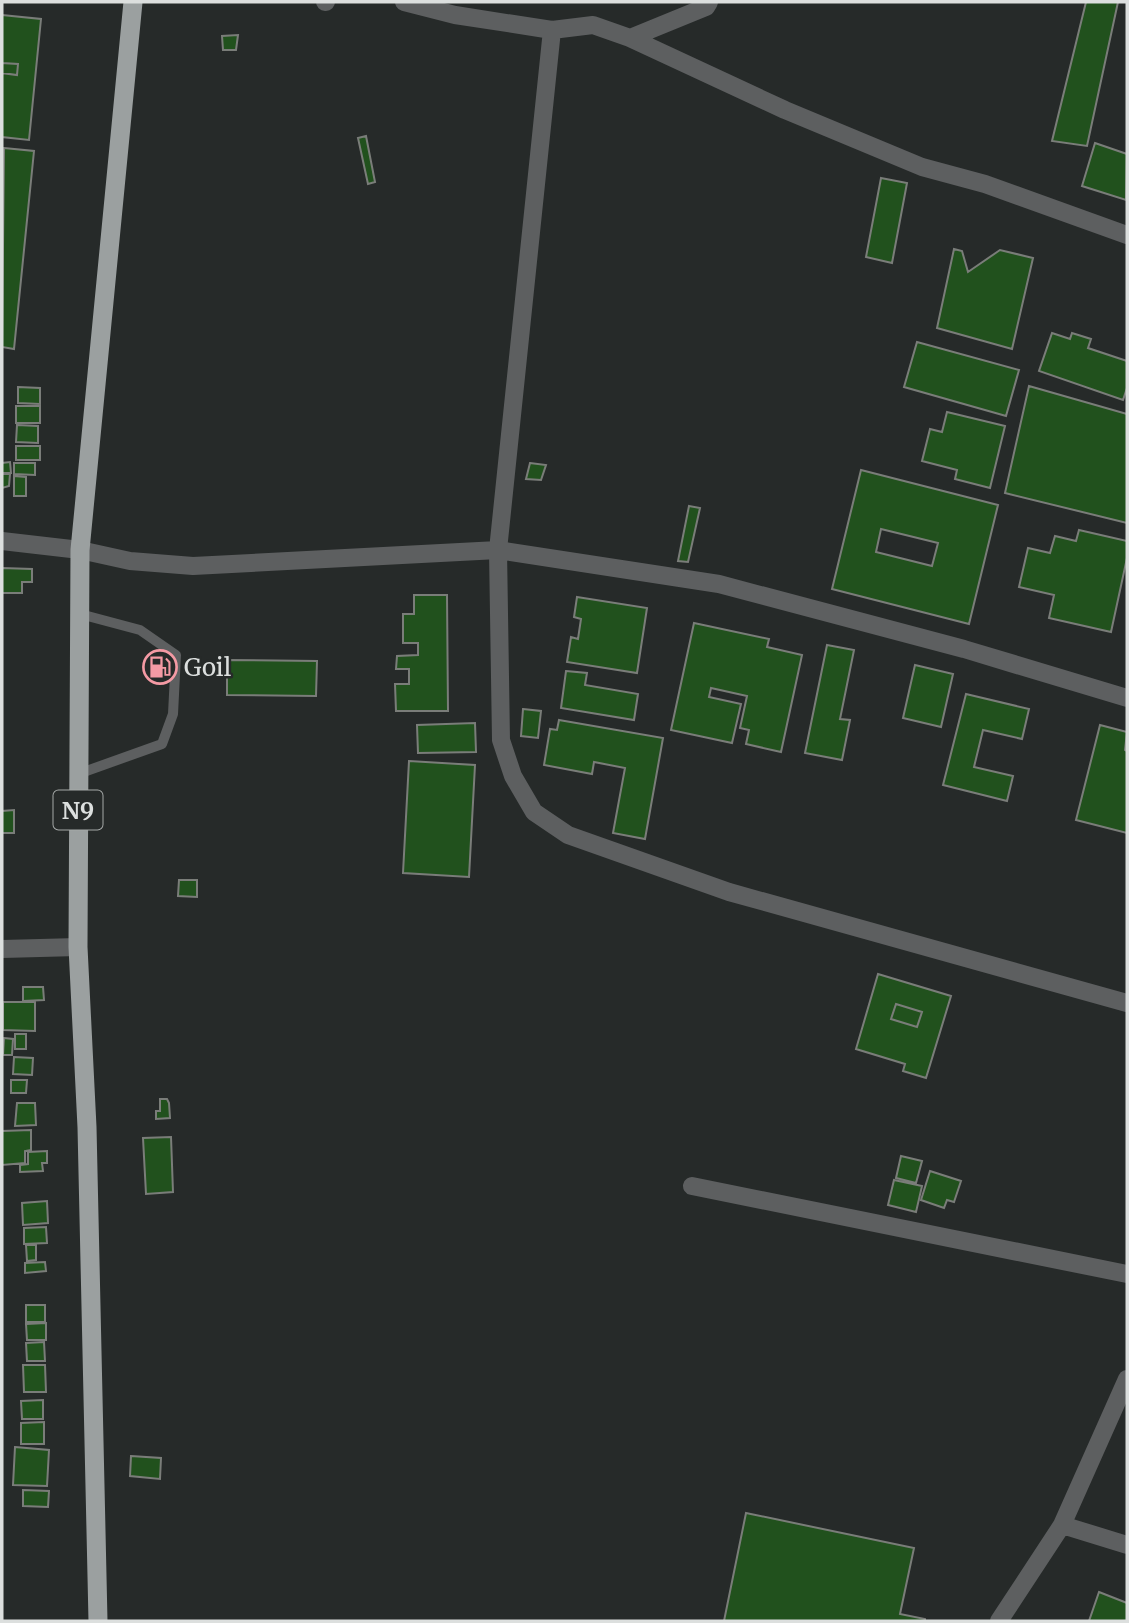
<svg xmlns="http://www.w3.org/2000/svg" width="1129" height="1623" viewBox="0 0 1129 1623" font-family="Merriweather,serif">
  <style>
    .building { fill: #21511d; stroke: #7a7d79; stroke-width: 2; fill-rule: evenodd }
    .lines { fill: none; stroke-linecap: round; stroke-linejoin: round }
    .service { stroke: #5d5f60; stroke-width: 10 }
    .minor { stroke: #5d5f60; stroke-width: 18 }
    .trunk { stroke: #9ba0a0; stroke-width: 19 }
    .labels { text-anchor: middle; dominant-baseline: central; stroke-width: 5; stroke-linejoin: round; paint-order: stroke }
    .shield { fill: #262a29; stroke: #a5a9a8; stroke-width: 2 }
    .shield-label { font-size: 23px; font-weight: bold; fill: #dcdfde }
    .poi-label { font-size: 24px; fill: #dcdfde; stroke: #262a29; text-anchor: start }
  </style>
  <rect width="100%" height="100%" fill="#262a29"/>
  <path class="building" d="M1086 2H1118L1087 146 1052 141Z
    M2 15 41 19 29 140 2 137V73L17 75 18 64 2 63Z
    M238 35 236 50H223L222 36Z
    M2 63 18 64 17 75 2 73Z
    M366 136 375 182 368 184 358 138Z
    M1095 143 1127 154 1126 200 1082 186Z
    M4 148 34 151 14 349 2 347Z
    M881 178 907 183 892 263 866 257Z
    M954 249 962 251 968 272 1000 250 1033 258 1012 349 937 328Z
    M1052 333 1070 339 1072 333 1091 339 1088 348 1127 361V388L1123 400 1039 371Z
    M917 342 1019 370 1006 416 904 387Z
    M1029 386 1127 414V523L1005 493Z
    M18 387 40 388V404L18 403Z
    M16 406H40V423H16Z
    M947 412 1005 426 990 488 955 479 957 470 922 461 930 429 942 432Z
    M17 425 38 426V443L16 442Z
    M16 446H40V460H16Z
    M10 462 11 473H2V463Z
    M14 463H35V475L14 474Z
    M530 463 546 465 541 480 526 479Z
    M861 470 998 505 969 624 832 589ZM881 529 938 543 932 566 876 552Z
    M2 474H10L9 486 2 488Z
    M14 476 26 477V496H14Z
    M689 506 700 508 688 562 678 561Z
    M1079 530 1127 541V558L1111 632 1049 618 1054 595 1019 587 1028 548 1050 553 1055 536 1076 541Z
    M2 568 32 569V582H22V593H2Z
    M414 595H447L448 711H396L395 684H409V669H396L397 656 418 655V643H403V614H414Z
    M577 597 647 608 637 673 567 662 571 637 578 639 581 619 574 617Z
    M694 623 769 639 767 647 802 655 781 752 746 744 749 730 740 728 747 696 711 688 709 697 741 704 732 743 671 730Z
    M827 645 854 650 840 719 850 720 842 760 805 753Z
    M227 660 317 661 316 696 227 695Z
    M915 665 953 674 941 727 903 718Z
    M566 671 587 673 585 685 638 694 634 720 561 708Z
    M966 694 1029 709 1022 739 983 730 974 767 1013 776 1007 801 943 785Z
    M523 709 541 711 538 738 521 736Z
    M559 720 663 738 645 839 613 833 625 768 594 762 592 774 544 765 550 729 557 730Z
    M475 723 476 752 418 753 417 725Z
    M1100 725 1127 732 1125 750 1127 751V833L1076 820Z
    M409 761 475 765 469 877 403 873Z
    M14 810V833H2V811Z
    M179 880H197V897L178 896Z
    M878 974 951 996 926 1078 903 1071 905 1064 856 1049ZM896 1004 922 1012 917 1027 891 1019Z
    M23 987H43L44 1000 23 1001Z
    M3 1002H35V1031L3 1030Z
    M896 1004 922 1012 917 1027 891 1019Z
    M15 1034H26V1049H15Z
    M4 1038 13 1039 12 1055H3Z
    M14 1057 33 1058 32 1075 13 1074Z
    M11 1080H27L26 1093H11Z
    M160 1099H167L169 1103 170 1118 156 1119V1111H160Z
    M17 1103H35L36 1125 15 1126Z
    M31 1130V1150L25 1151V1163L2 1165V1131Z
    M171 1137 173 1192 146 1194 143 1138Z
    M47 1151V1163H42L43 1171 20 1172V1165L28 1164V1152Z
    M901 1156 922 1161 916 1183 896 1178Z
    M930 1171 961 1181 954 1202 947 1200 944 1208 921 1200Z
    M894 1180 922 1186 916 1212 888 1205Z
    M47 1201 48 1223 23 1225 22 1203Z
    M46 1227 47 1243 24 1244V1228Z
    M26 1245H36V1260L27 1261Z
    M45 1262 46 1271 25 1273V1263Z
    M26 1305H45V1322H26Z
    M46 1323V1340H27L26 1324Z
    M44 1342 45 1361H27L26 1343Z
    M23 1365H45L46 1392H24Z
    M43 1400V1419H22L21 1401Z
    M44 1422V1444H21V1423Z
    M15 1447 49 1450 47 1486 13 1485Z
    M131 1456 161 1458 160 1479 130 1476Z
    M23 1490 49 1491 48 1507 23 1506Z
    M746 1513 914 1548 900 1614 925 1619V1621H724Z
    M1099 1592 1127 1603V1621H1089Z"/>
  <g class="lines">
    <path class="service" d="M78 774 162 744 173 714 176 655 140 630 80 614"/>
    <path class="minor" d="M325 2H326
      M404 2 455 15 552 30 593 25 630 38 785 110 922 167 985 184 1127 235
      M552 30 498 550 501 740 513 776 534 812 568 835 729 892 1127 1003
      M630 38 706 7 709 2
      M2 541 80 550 130 561 193 566 498 550 719 584 964 649 1127 698
      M2 949 78 947
      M692 1186 1127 1274
      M1127 1379 1062 1525 1127 1545
      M999 1621 1062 1525"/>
    <path class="trunk" d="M98 1621 87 1127 78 947 80 550 133 2"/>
  </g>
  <defs>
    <g id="fuel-ring" transform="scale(1.75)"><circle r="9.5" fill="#262a29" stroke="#f49aa4" stroke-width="1.5"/><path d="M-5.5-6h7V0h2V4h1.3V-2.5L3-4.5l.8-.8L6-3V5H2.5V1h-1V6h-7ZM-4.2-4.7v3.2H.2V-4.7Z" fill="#f49aa4"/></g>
  </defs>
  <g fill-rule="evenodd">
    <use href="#fuel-ring" x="160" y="667"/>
  </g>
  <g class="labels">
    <rect class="shield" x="53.5" y="790.5" width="49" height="39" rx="5"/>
    <g class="shield-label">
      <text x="78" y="810">N9</text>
    </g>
    <g class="poi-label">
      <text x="184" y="667">Goil</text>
    </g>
  </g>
  <rect width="1129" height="1623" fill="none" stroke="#dcdfde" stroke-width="7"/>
</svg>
